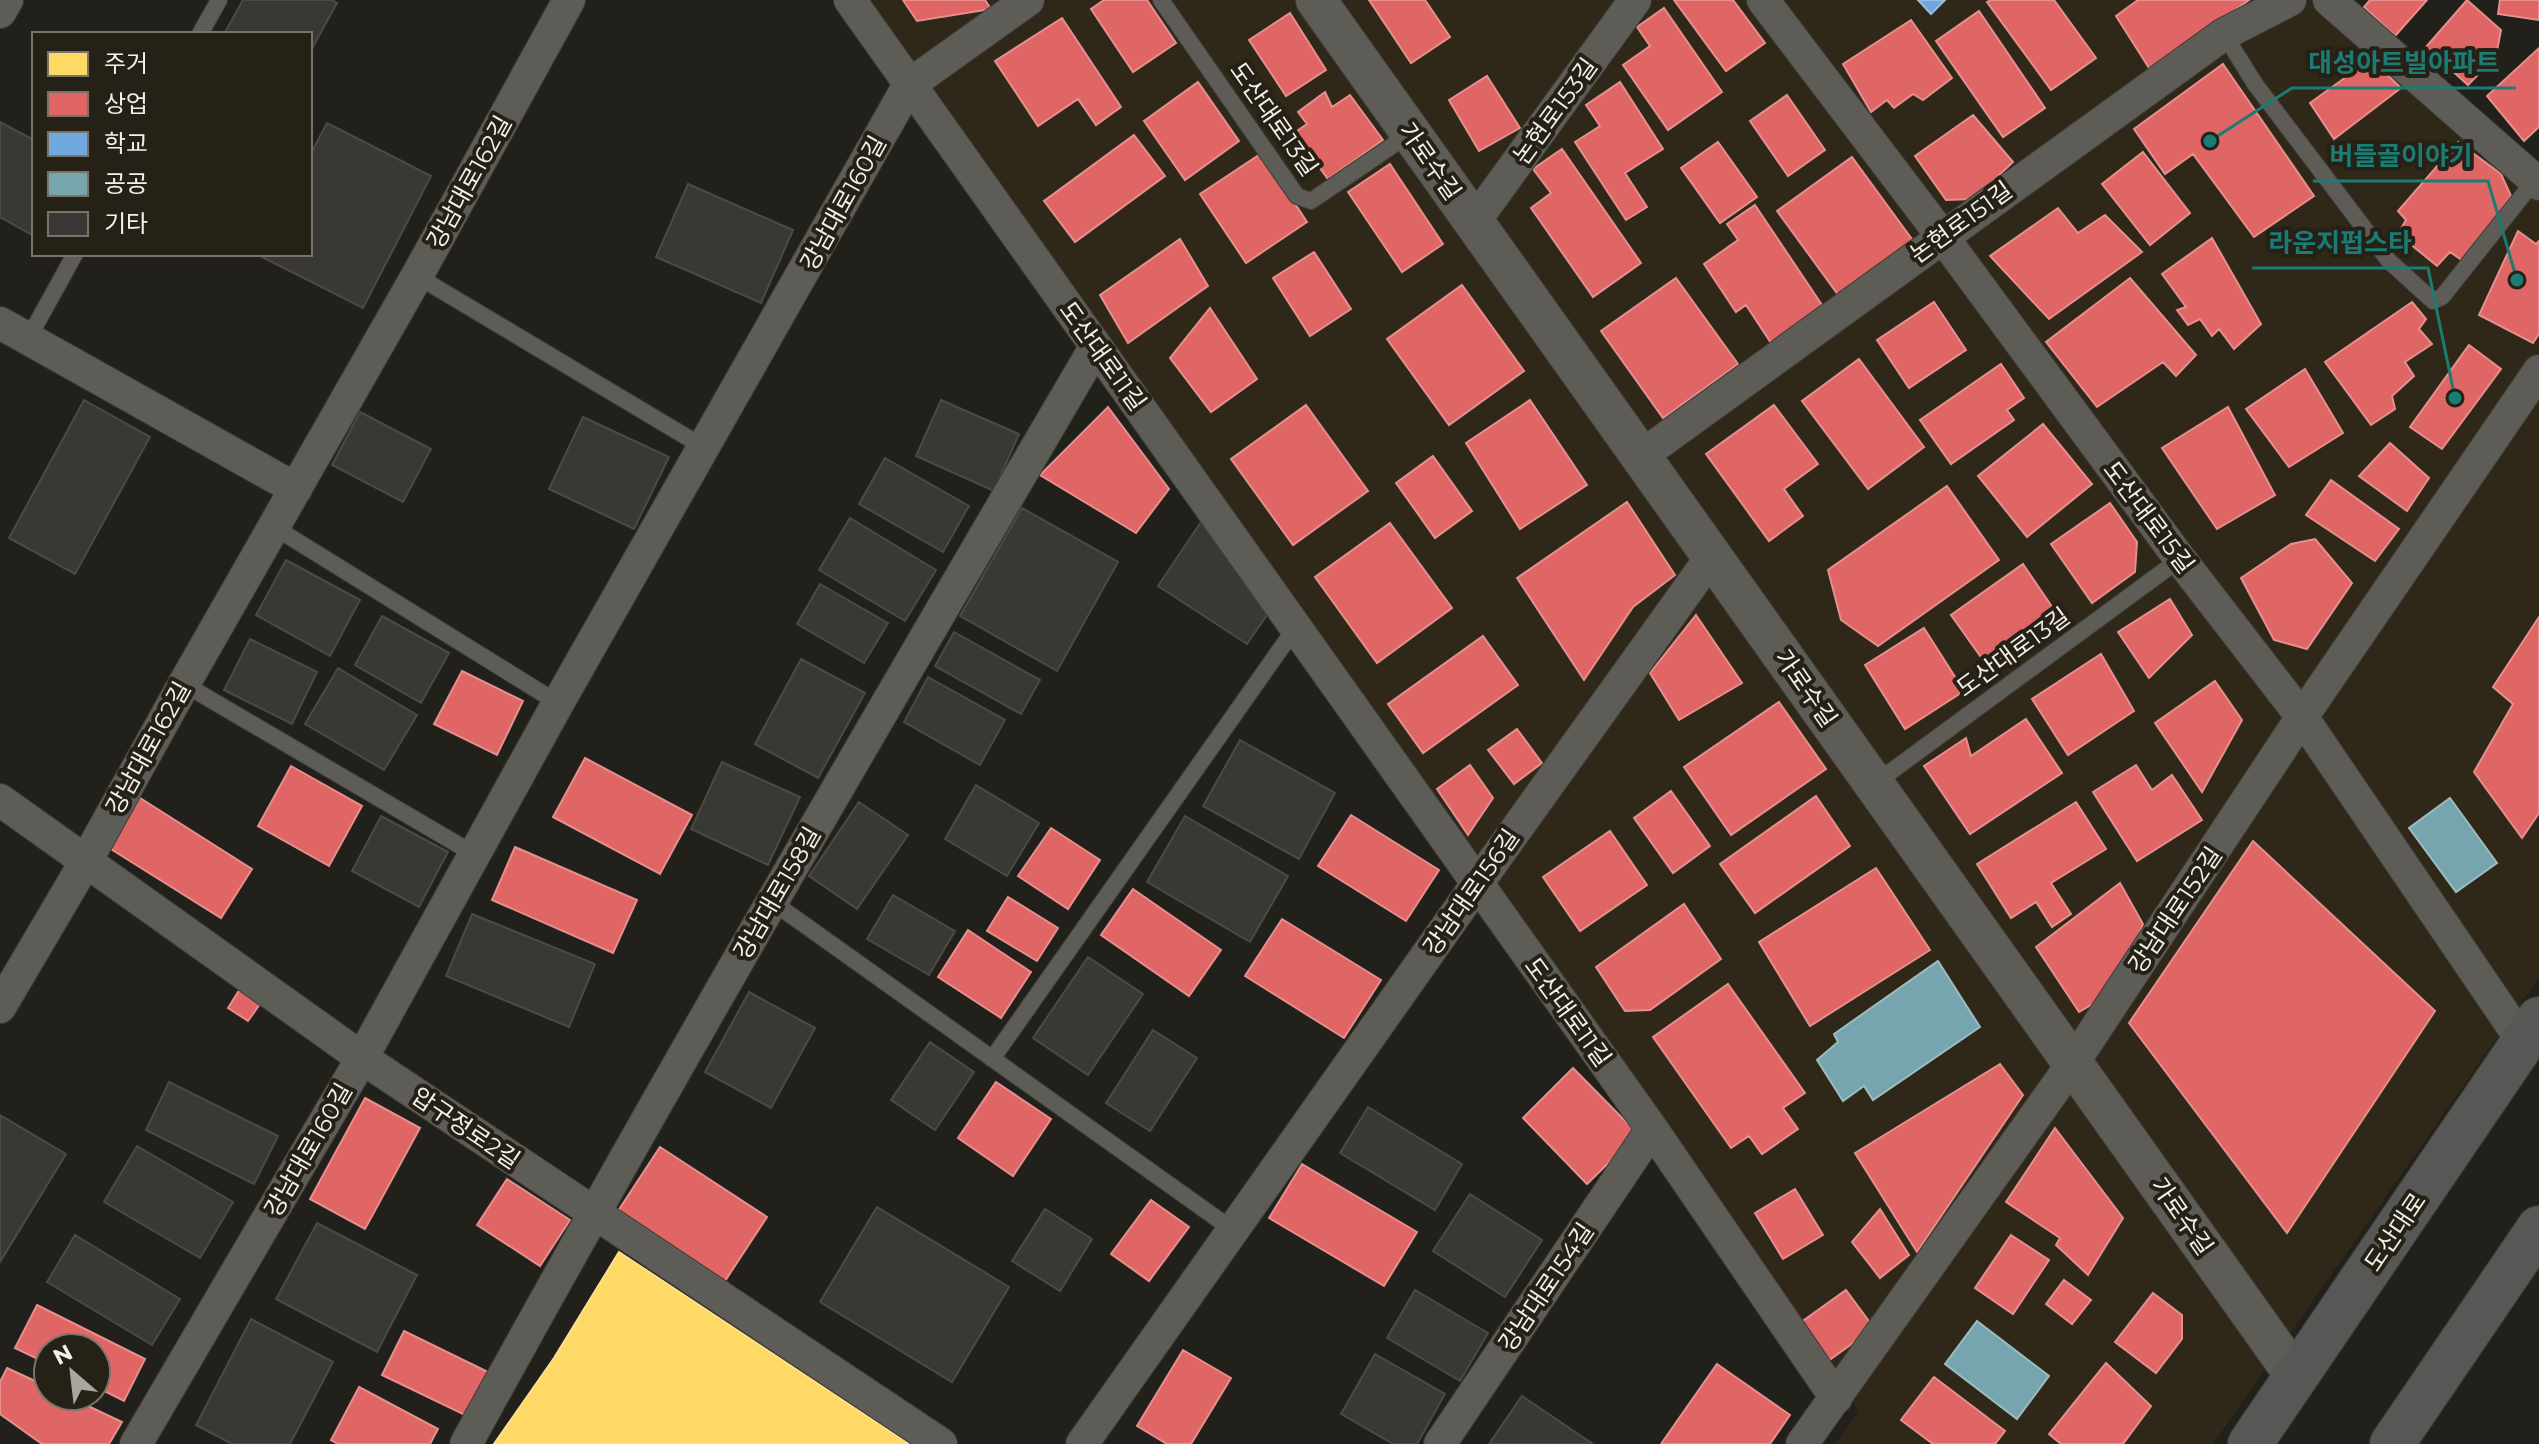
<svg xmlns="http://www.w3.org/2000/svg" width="2539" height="1444" viewBox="0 0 2539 1444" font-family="Montserrat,'Noto Sans KR',sans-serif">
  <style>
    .built { fill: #2f2718 }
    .homes { fill: #ffd966; stroke: #fce08d; stroke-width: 2 }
    .shops { fill: #e06666; stroke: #e68f8d; stroke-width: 2 }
    .schools { fill: #6fa8dc; stroke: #97bee0; stroke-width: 2 }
    .public { fill: #76a5af; stroke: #9cbcc0; stroke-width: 2 }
    .building { fill: #3a3834; stroke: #4c4a45; stroke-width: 2 }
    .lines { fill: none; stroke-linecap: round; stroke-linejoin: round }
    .service-casing { stroke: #3d3b37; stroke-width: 18 }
    .minor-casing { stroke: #3d3b37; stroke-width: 34 }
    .tertiary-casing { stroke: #3d3b37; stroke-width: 42 }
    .secondary-casing { stroke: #3d3b37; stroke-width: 46 }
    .service { stroke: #5e5c57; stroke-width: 16 }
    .minor { stroke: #5e5c57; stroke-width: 32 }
    .tertiary { stroke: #5e5c57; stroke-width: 40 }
    .secondary { stroke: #575855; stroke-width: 44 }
    .labels { text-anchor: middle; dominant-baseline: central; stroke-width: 8; stroke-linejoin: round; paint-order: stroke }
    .street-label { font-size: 24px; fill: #f4f0e9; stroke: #262116 }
    .leader { fill: none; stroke: #1a7c74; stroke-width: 3 }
    .callout-dot { fill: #1a7c74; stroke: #262116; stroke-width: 3 }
    .callout-label { font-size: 26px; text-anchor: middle; font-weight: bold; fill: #1a7c74; stroke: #262116; stroke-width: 8; stroke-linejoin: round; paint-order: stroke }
  </style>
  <rect width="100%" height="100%" fill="#22201a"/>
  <path class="built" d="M870 0H2323L2539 193V978L2213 1444H1835L1859 1411Z"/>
  <path class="homes" d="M619 1252 909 1444H494L554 1358Z"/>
  <path class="shops" d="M903 0H985L991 9 917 21Z
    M1104 0H1147L1176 43 1133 72 1091 9Z
    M1369 0H1425L1450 37 1411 63Z
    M1674 0H1733L1765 43 1726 71Z
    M1991 0H2054L2096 58 2051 90 1987 2Z
    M2138 0H2249L2151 71 2116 16Z
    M2370 0H2427L2395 36 2364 7Z
    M2467 0 2501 30 2496 56 2468 85 2426 47Z
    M2500 0H2539V20L2498 14Z
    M1664 8 1722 92 1668 130 1623 65 1650 46 1637 27Z
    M1979 11 2045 108 2003 137 1936 41Z
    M1290 13 1326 70 1286 96 1249 40Z
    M1062 18 1121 107 1096 125 1078 99 1038 126 995 61Z
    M1911 20 1952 78 1923 100 1913 94 1894 108 1887 100 1871 112 1843 64Z
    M2539 48V127L2524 141 2487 96Z
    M2371 59 2401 88 2334 139 2310 103Z
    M2223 64 2314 196 2254 237 2193 154 2165 174 2134 129Z
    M1487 76 1520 128 1479 151 1449 100Z
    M1198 82 1239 141 1185 180 1144 121Z
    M1620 82 1663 149 1625 173 1647 207 1626 220 1575 142 1600 126 1586 105Z
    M1325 92 1332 107 1350 95 1383 140 1328 179 1294 133 1307 124 1298 112Z
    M1787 95 1825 150 1788 176 1750 121Z
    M1973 115 2013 162 1974 199 1946 200 1915 156Z
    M1134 135 1165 176 1075 242 1044 201Z
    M1718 142 1757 197 1720 223 1681 168Z
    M2458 142 2501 174 2511 196 2463 261 2450 252 2437 266 2398 234 2406 220 2398 211Z
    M1562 149 1641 263 1593 297 1531 208 1551 193 1533 169Z
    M2143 152 2190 213 2150 245 2102 184Z
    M1262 153 1307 222 1246 263 1200 194Z
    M1852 157 1914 242 1839 296 1777 211Z
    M1390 164 1443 244 1402 272 1348 192Z
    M1755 205 1826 311 1773 346 1746 305 1736 312 1704 264 1738 240 1727 224Z
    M2058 208 2078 233 2105 215 2142 252 2049 319 1990 256Z
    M2518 231 2536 244 2539 241V334L2533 343 2479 315Z
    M2212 238 2261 324 2234 349 2219 329 2212 336 2200 319 2188 325 2177 310 2186 307 2162 274Z
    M1180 239 1208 286 1128 343 1100 295Z
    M1314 252 1351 309 1310 336 1273 278Z
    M1676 278 1738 364 1663 418 1601 331Z
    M2130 278 2196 355 2176 376 2163 362 2097 407 2046 342Z
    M1462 285 1524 371 1449 425 1387 339Z
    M1934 302 1966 350 1909 388 1877 340Z
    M2412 302 2426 319 2419 329 2432 344 2405 362 2414 376 2392 396 2395 409 2371 425 2325 362Z
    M1210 308 1257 379 1211 412 1170 358Z
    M2469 345 2501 369 2442 449 2410 427Z
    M1859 359 1924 447 1868 489 1802 401Z
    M2001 364 2024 398 2007 410 2014 420 1951 464 1920 420Z
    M2305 369 2343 433 2289 467 2246 409Z
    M1530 400 1587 485 1520 529 1466 443Z
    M1306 405 1368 491 1293 545 1231 459Z
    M1774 405 1818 464 1784 489 1803 516 1769 541 1706 454Z
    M1108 407 1169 489 1136 533 1040 475Z
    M2228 407 2275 495 2217 529 2162 448Z
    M2043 424 2092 484 2027 537 1978 476Z
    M2390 443 2429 478 2407 511 2359 476Z
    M1433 456 1472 511 1435 538 1396 483Z
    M2331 480 2399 529 2375 561 2306 515Z
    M1947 486 1999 560 1878 646 1841 620 1828 570Z
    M1627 502 1675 575 1633 607 1584 680 1517 578Z
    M2110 503 2137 542 2135 572 2092 603 2051 544Z
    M1390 523 1452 608 1377 663 1315 577Z
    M2315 539 2352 583 2307 649 2274 640 2241 578 2291 544Z
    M2023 564 2059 617 1988 667 1951 615Z
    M2170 599 2192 635 2149 678 2118 632Z
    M1696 615 1742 683 1679 720 1650 673Z
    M2539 617V813L2522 838 2474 772 2513 704 2493 687Z
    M1924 628 1964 691 1905 729 1865 665Z
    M1483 636 1518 685 1423 753 1388 704Z
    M2101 654 2134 711 2068 755 2032 699Z
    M462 671 523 701 497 755 434 724Z
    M2215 681 2242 720 2202 792 2155 723Z
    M1779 702 1826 769 1731 835 1684 767Z
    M2026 719 2062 773 1970 834 1924 766 1966 738 1971 756Z
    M1517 729 1542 763 1514 784 1488 750Z
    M585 758 692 815 660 874 553 817Z
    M1470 765 1493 798 1468 835 1437 789Z
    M2136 765 2152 790 2172 775 2202 820 2137 861 2093 792Z
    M291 766 362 806 329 866 258 826Z
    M1671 791 1710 846 1673 873 1634 818Z
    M137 796 252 869 221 918 106 846Z
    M1816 796 1850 846 1755 913 1720 864Z
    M2076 802 2106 849 2051 883 2071 914 2052 927 2036 902 2011 918 1977 864Z
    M1351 815 1439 870 1406 921 1318 866Z
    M1051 828 1100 860 1068 909 1018 876Z
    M1610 831 1647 885 1580 931 1543 877Z
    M2253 841 2435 1011 2287 1233 2129 1023Z
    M515 847 637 900 613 953 492 900Z
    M1876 868 1930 950 1810 1026 1759 942Z
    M2120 883 2143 924 2131 955 2103 998 2079 1012 2036 947Z
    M1133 889 1221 950 1189 996 1101 935Z
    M1008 897 1058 928 1037 961 987 931Z
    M1684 904 1721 959 1650 1010 1625 1011 1596 967Z
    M1282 919 1381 980 1344 1038 1245 976Z
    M968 930 1031 972 1001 1018 938 977Z
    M1728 984 1805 1093 1783 1108 1798 1129 1762 1154 1749 1136 1731 1148 1653 1037Z
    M240 989 260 1004 248 1021 228 1008Z
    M2000 1064 2023 1095 1917 1252 1855 1153Z
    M1573 1068 1638 1134 1587 1184 1523 1118Z
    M996 1082 1051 1119 1013 1176 958 1138Z
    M365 1098 420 1128 365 1229 310 1199Z
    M2055 1128 2123 1218 2088 1275 2056 1245 2060 1238 2006 1202Z
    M660 1147 767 1217 725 1281 618 1211Z
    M1302 1164 1417 1232 1384 1286 1269 1218Z
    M507 1179 570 1220 540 1266 477 1225Z
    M1795 1189 1823 1235 1783 1259 1755 1213Z
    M1151 1200 1189 1227 1149 1281 1111 1254Z
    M1880 1209 1909 1255 1880 1278 1852 1242Z
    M2011 1235 2049 1260 2013 1314 1975 1288Z
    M2064 1280 2091 1300 2072 1324 2046 1304Z
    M1846 1290 1874 1328 1821 1366 1793 1328Z
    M2153 1293 2182 1315V1339L2156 1373 2115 1342Z
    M37 1305 145 1359 124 1401 96 1387V1348H48V1364L15 1348Z
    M404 1331 488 1372 467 1416 382 1375Z
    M1183 1350 1231 1378 1191 1444H1167L1137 1426Z
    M2106 1363 2151 1406 2123 1444H2061L2049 1434Z
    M1717 1364 1790 1415 1770 1444H1661Z
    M7 1368 48 1387V1396H67L122 1422 109 1444H42L0 1414V1382Z
    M1934 1377 2005 1431 1995 1444H1933L1901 1420Z
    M359 1387 438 1429 430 1444H338L331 1440Z"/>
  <path class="schools" d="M1918 0H1945L1931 14Z"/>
  <path class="public" d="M2450 798 2497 863 2456 892 2409 828Z
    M1938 961 1980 1027 1873 1100 1864 1086 1843 1101 1817 1060 1838 1042 1834 1034Z
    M1977 1321 2049 1376 2017 1419 1945 1364Z"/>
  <path class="building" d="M243 0H332L337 3 310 52V34H224Z
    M0 122 34 140V232L32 235 0 217Z
    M327 123 431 176 363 308 258 255 310 254V155Z
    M688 184 793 230 761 303 656 257Z
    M84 400 150 437 75 574 9 538Z
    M941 400 1019 434 994 491 916 456Z
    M360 412 431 449 403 502 332 465Z
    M583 417 669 457 634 529 549 489Z
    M885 458 969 506 943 552 859 504Z
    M1022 508 1118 562 1057 671 960 616Z
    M850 518 936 570 905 621 819 570Z
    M1201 522 1267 615 1247 644 1158 586Z
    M286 560 360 600 330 656 256 615Z
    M820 584 888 623 864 663 797 624Z
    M382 616 449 653 421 703 355 665Z
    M954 632 1040 680 1021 714 935 666Z
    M250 639 317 672 292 724 224 690Z
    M801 659 865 693 818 778 755 744Z
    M338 668 417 715 384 770 305 724Z
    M928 677 1005 720 980 765 904 722Z
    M1240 740 1335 793 1299 859 1203 806Z
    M722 762 800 797 768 865 691 829Z
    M976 785 1039 823 1007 876 945 839Z
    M859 802 908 835 857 909 809 876Z
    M381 816 448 852 419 907 352 871Z
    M1185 816 1288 876 1250 942 1147 882Z
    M893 895 955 931 929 975 867 939Z
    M472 914 595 964 569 1027 446 976Z
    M1088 957 1143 994 1088 1075 1033 1038Z
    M749 992 815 1028 771 1108 705 1072Z
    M1153 1030 1197 1058 1150 1131 1106 1103Z
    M930 1042 974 1072 935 1130 891 1100Z
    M169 1082 278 1136 254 1184 146 1130Z
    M1368 1107 1462 1164 1435 1210 1340 1153Z
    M0 1115 66 1154 0 1262Z
    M137 1146 233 1202 200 1258 104 1202Z
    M1470 1194 1542 1240 1505 1297 1433 1251Z
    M877 1207 1009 1287 952 1382 820 1302Z
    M1045 1209 1092 1239 1060 1291 1012 1261Z
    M317 1223 417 1275 377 1352 276 1299Z
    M75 1235 180 1299 152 1345 47 1282Z
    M1415 1290 1488 1333 1460 1381 1387 1338Z
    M251 1319 333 1362 290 1444H232L196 1425Z
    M1375 1354 1445 1394 1417 1444H1393L1341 1414Z
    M1522 1396 1593 1444H1489Z"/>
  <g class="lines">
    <g class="service-casing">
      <path id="service" d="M1161 0 1297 196 1311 201 1411 133
        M200 34 219 0
        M2224 34 2255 84 2389 261 2433 301 2442 297 2535 180
        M417 276 705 448
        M28 339 75 254
        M274 527 558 703
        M184 684 474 854
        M1874 784 2180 559
        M771 901 1233 1230
        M992 1059 1296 627"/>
    </g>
    <g class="minor-casing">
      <path id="minor" d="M850 0 1652 1129 1836 1398
        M1763 0 1942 236 2180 559 2302 717 2523 1042
        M2329 0 2539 184
        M0 12 7 0
        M1474 222 1635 0
        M0 323 296 489
        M1641 456 2224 34 2290 0
        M0 800 362 1058 941 1444
        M0 1007 86 861 184 684 417 276 569 0
        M136 1444 362 1058 558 703 909 85 1028 0
        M466 1444C669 1074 883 710 1096 346
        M1082 1444 1477 884 1712 556
        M1440 1444 1652 1129
        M1802 1444 2073 1063 2302 717 2539 371"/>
    </g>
    <g class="tertiary-casing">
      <path id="tertiary" d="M1316 0 2296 1377"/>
    </g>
    <g class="secondary-casing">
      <path id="secondary" d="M2250 1444 2539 1019
        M2392 1444 2539 1228"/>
    </g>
    <use href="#service" class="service"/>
    <use href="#minor" class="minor"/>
    <use href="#tertiary" class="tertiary"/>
    <use href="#secondary" class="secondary"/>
  </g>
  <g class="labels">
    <g class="street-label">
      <text transform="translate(1555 111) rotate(-54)">논현로153길</text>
      <text transform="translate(1274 119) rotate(55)">도산대로13길</text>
      <text transform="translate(1430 161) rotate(55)">가로수길</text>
      <text transform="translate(469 182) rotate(-61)">강남대로162길</text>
      <text transform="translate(843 203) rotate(-61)">강남대로160길</text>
      <text transform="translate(1961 222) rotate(-36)">논현로151길</text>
      <text transform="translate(1103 356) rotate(54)">도산대로11길</text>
      <text transform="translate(2149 517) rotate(53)">도산대로15길</text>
      <text transform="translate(2013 652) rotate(-36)">도산대로13길</text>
      <text transform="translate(1806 688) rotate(55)">가로수길</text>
      <text transform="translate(148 748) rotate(-61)">강남대로162길</text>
      <text transform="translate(1471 892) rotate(-55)">강남대로156길</text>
      <text transform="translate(777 893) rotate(-60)">강남대로158길</text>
      <text transform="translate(2175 910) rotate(-56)">강남대로152길</text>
      <text transform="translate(1568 1012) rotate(54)">도산대로11길</text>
      <text transform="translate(466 1128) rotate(34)">압구정로2길</text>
      <text transform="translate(308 1150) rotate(-60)">강남대로160길</text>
      <text transform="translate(2182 1216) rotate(55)">가로수길</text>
      <text transform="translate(2395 1232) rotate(-56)">도산대로</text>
      <text transform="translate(1546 1287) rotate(-56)">강남대로154길</text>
    </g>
  </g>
  <path class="leader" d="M2210 141L2292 88H2516M2517 280L2488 181H2313M2455 398L2428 268H2252"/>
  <g class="callout-dot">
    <circle cx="2210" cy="141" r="8"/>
    <circle cx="2517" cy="280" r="8"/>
    <circle cx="2455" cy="398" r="8"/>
  </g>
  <g class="callout-label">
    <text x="2404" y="72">대성아트빌아파트</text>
    <text x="2401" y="165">버들골이야기</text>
    <text x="2340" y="252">라운지펍스타</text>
  </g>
  <rect x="32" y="32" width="280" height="224" fill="#262116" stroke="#78746a" stroke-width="2"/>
  <rect x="48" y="52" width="40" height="24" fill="#ffd966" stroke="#78746a" stroke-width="2"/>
  <text x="104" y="72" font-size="24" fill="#f4f0e9">주거</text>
  <rect x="48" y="92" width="40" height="24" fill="#e06666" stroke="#78746a" stroke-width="2"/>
  <text x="104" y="112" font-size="24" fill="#f4f0e9">상업</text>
  <rect x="48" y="132" width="40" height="24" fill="#6fa8dc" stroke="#78746a" stroke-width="2"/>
  <text x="104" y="152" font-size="24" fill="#f4f0e9">학교</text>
  <rect x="48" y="172" width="40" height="24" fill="#76a5af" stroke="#78746a" stroke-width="2"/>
  <text x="104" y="192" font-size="24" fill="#f4f0e9">공공</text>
  <rect x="48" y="212" width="40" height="24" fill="#3a3834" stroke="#78746a" stroke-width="2"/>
  <text x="104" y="232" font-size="24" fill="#f4f0e9">기타</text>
  <g transform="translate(72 1372) rotate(332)"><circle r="38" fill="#262116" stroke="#78746a" stroke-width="2"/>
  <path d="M0-6L14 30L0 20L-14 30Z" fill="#aaa7a1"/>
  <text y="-12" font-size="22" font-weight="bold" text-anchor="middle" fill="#f4f0e9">N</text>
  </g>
</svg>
